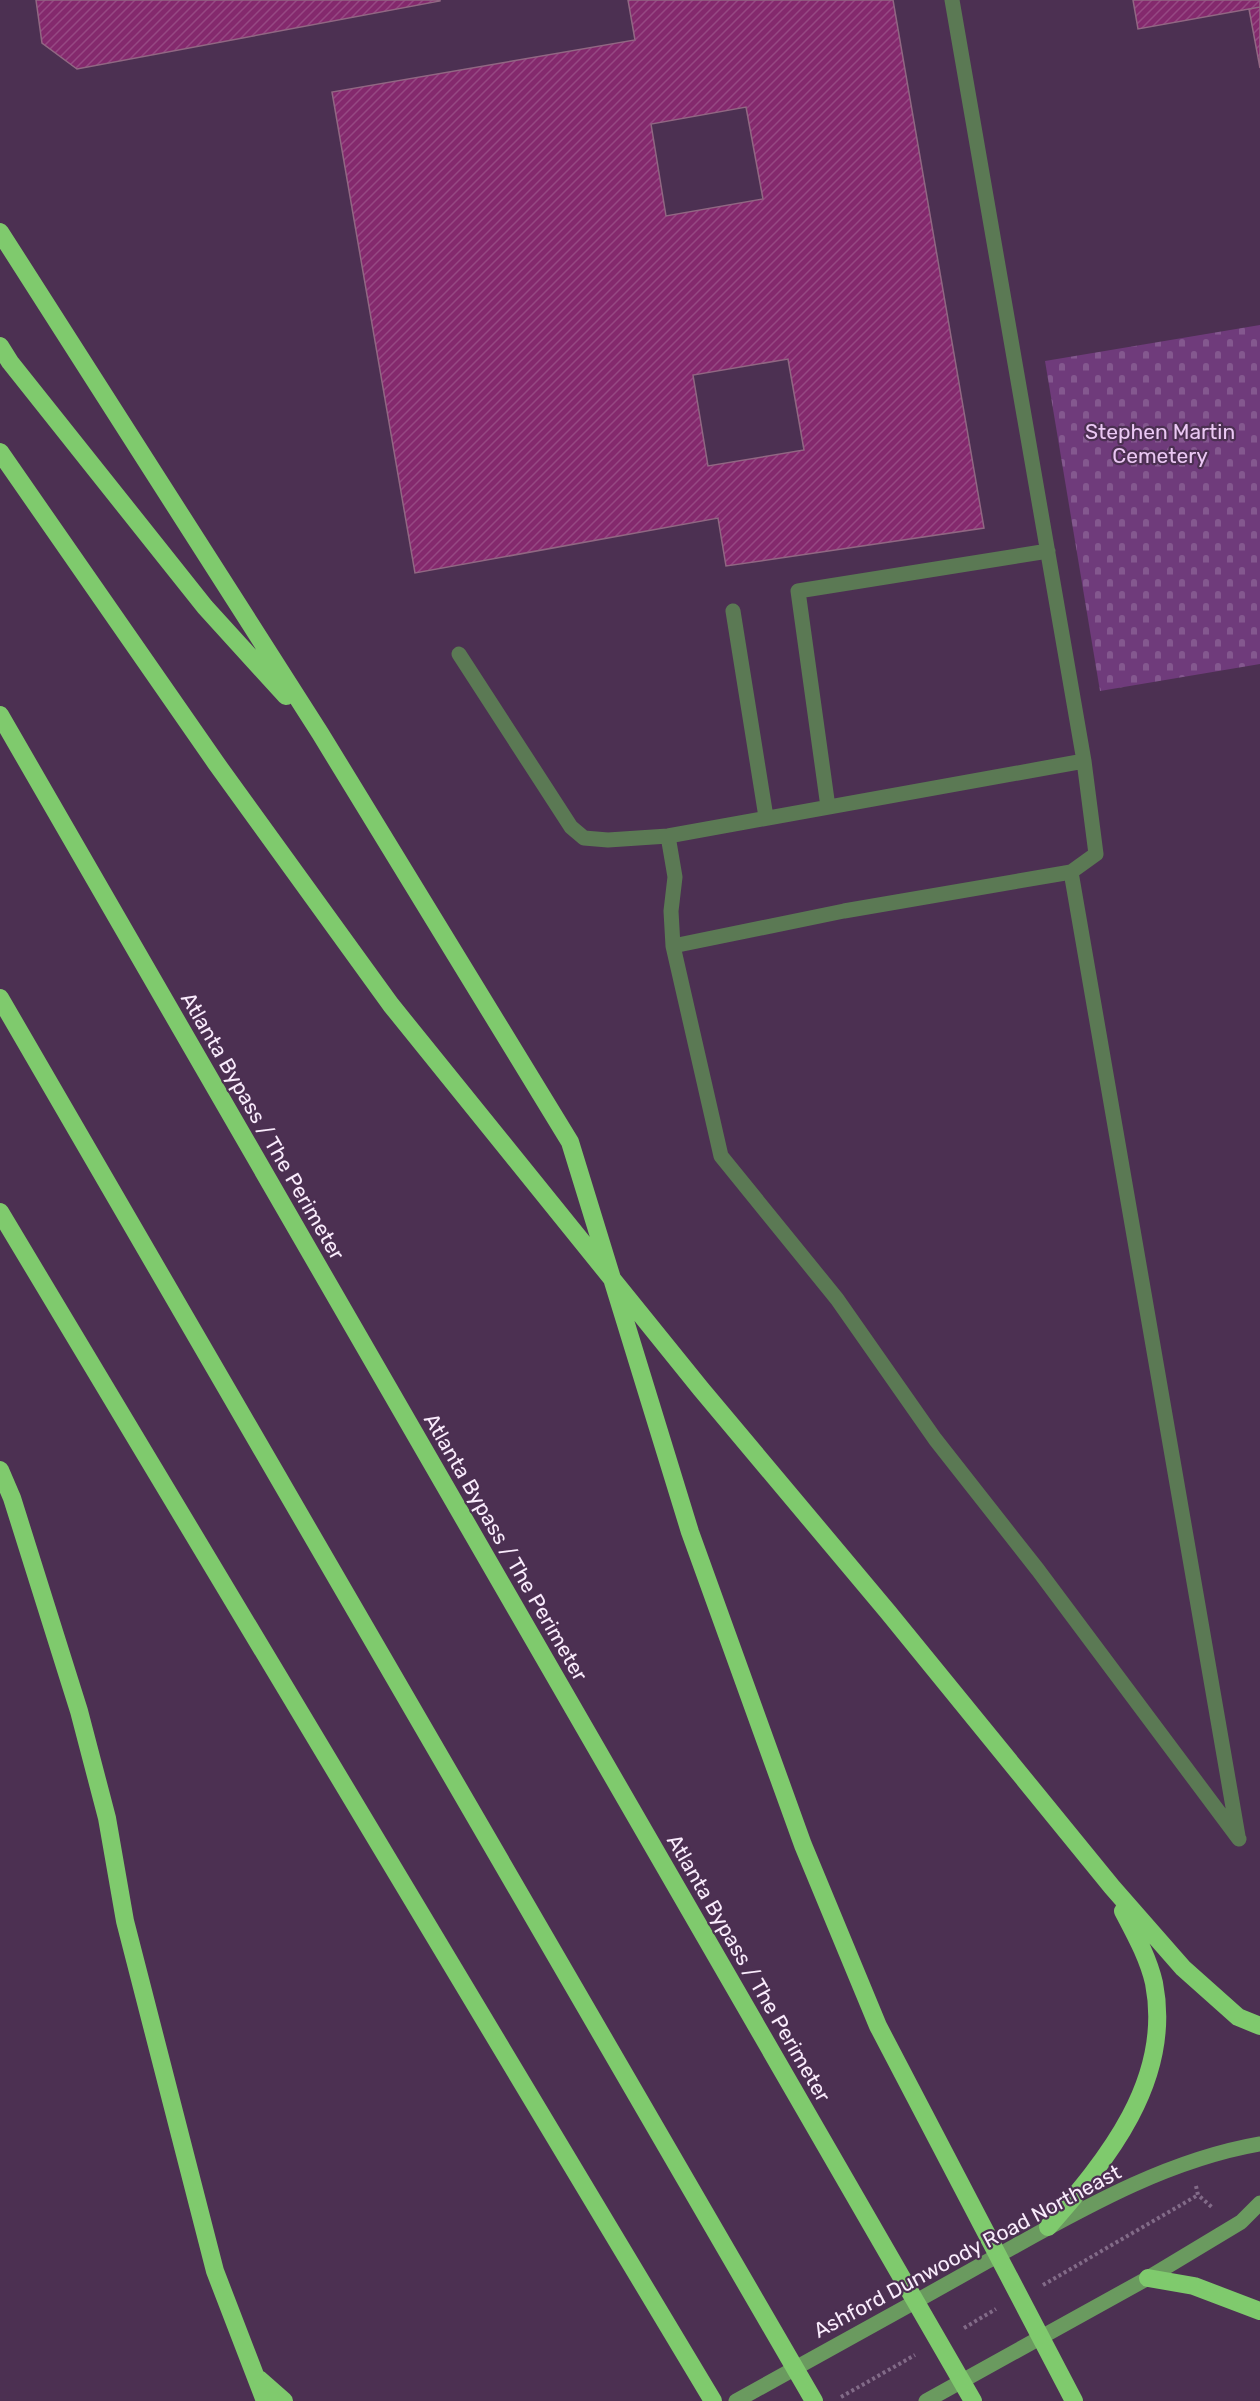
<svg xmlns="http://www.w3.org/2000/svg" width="1260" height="2401" viewBox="0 0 1260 2401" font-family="Rubik,sans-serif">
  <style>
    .cemetery { fill: url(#cemetery-stones) }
    .building { fill: url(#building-hatch); stroke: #916783; stroke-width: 1.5; fill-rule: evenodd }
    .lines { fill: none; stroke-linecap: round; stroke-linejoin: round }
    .path { stroke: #826b88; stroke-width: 4; stroke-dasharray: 3 3; stroke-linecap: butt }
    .service { stroke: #5b7954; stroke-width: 15 }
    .secondary { stroke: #6a9a5f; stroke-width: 15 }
    .motorway { stroke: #7fca6d; stroke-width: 18 }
    .labels { text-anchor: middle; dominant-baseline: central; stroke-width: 4.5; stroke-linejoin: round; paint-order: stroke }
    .park-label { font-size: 21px; fill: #ebc8f4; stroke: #4c3052 }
    .street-label { font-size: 21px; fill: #f9ebfc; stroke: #4c3052 }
  </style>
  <defs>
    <pattern id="cemetery-stones" width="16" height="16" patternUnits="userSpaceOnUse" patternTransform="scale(1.5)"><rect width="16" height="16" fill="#6f3b7b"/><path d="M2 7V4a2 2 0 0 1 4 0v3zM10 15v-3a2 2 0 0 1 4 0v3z" fill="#84588f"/></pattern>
    <pattern id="building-hatch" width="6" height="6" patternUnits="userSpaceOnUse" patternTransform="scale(1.5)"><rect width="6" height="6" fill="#84296d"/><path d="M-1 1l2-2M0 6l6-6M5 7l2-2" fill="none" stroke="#964883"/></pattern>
  </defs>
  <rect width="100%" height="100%" fill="#4c3052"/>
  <path class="cemetery" d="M1260 325V664L1100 691 1045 361Z"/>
  <path class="building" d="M36 0H440V1L77 69 42 43Z
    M628 0H893L984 528 726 566 718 518 415 573 332 92 635 40ZM746 107 763 199 666 216 651 124ZM788 359 804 450 708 466 693 375Z
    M1133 0H1260V7L1138 29Z
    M1260 7V68L1249 9Z"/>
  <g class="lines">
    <path class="path" d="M1196 2186 1198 2195 1213 2208
      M1043 2285 1198 2195
      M964 2328 996 2309
      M841 2397 915 2355"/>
    <path class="service" d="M733 611 766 817
      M459 654 571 827 584 838 608 840 668 836 1084 761
      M828 807 798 591 1048 551
      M668 836 675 877 671 911 673 946 844 911 1071 872 1096 854 1084 761 952 0
      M1071 872 1238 1836
      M673 946 721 1156 837 1299 935 1439 1038 1570 1239 1839"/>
    <path class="secondary" d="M736 2401C819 2355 903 2309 986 2262 1072 2215 1161 2161 1260 2144
      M926 2401 1148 2278 1241 2222 1260 2203"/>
    <path class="motorway" d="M0 232 320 733 570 1142 690 1532 803 1845 878 2026 1074 2401
      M0 346 10 362 205 607 286 696
      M0 452 216 763 391 1005 701 1389 888 1612 1112 1887 1183 1968 1238 2017 1260 2026
      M0 715 973 2401
      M0 998 814 2401
      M0 1212 713 2401
      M0 1470 12 1498 79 1711 107 1818 125 1921 215 2271 265 2401
      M1048 2227C1107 2160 1173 2080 1154 1983 1148 1957 1135 1934 1123 1911
      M1148 2278 1194 2286 1260 2311
      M259 2379 284 2401"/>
  </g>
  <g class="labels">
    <g class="park-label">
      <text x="1160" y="431">Stephen Martin<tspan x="1160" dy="24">Cemetery</tspan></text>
    </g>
    <g class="street-label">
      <text transform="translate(263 1126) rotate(60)">Atlanta Bypass / The Perimeter</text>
      <text transform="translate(506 1547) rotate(60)">Atlanta Bypass / The Perimeter</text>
      <text transform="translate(749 1968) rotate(60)">Atlanta Bypass / The Perimeter</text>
      <text transform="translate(967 2251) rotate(-28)">Ashford Dunwoody Road Northeast</text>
    </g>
  </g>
</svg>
